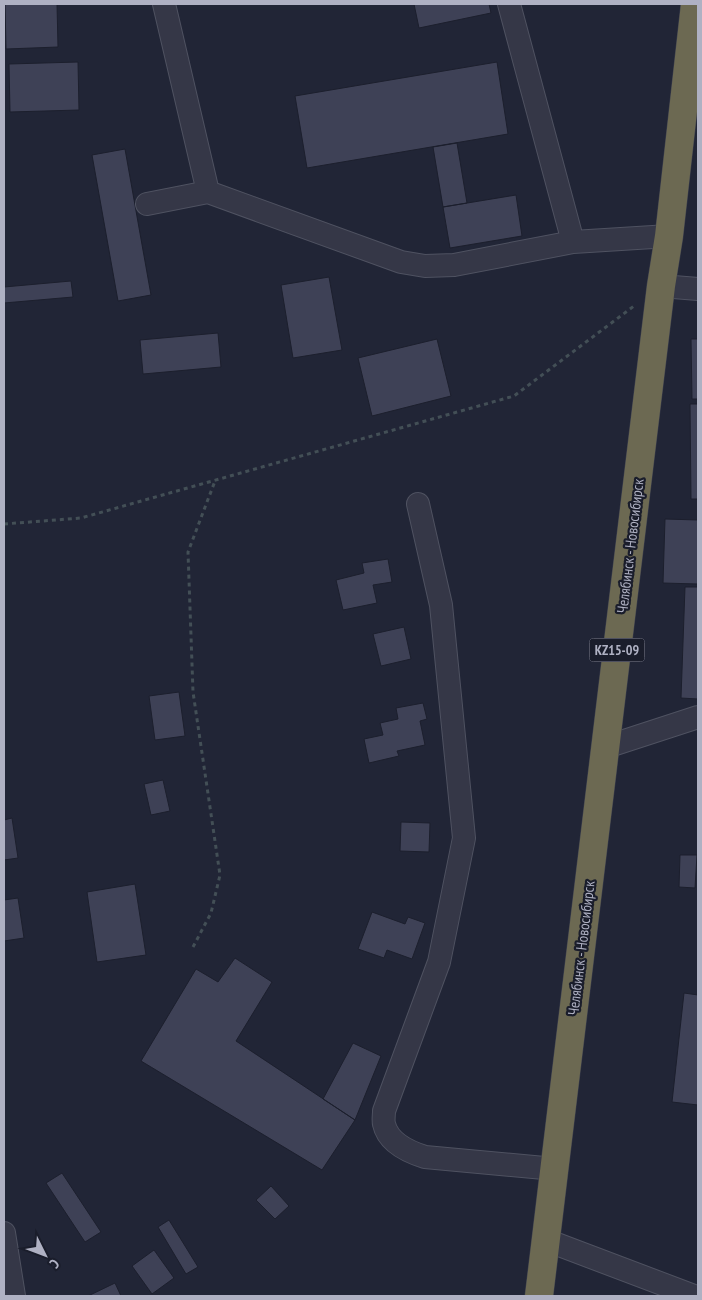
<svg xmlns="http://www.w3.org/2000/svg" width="702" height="1300" viewBox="0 0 702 1300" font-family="'PT Sans Narrow',sans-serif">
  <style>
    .building { fill: #3e4156; stroke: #1c1f2d }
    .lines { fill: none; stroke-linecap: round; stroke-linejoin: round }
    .minor-casing { stroke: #4f5261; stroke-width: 24 }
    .highway-casing { stroke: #3c3f4e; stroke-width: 29 }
    .path { stroke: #434f56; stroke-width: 3; stroke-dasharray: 4 4; stroke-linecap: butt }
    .minor { stroke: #353747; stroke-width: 22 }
    .highway { stroke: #6c6952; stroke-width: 28 }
    .labels { text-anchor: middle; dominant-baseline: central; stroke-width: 4.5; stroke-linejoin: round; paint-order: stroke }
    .shield { fill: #1a1d2b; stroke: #828595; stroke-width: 1 }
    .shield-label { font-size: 14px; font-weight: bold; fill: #afb1c3 }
    .street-label { font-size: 15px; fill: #afb1c3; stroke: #1a1d2b }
  </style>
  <rect width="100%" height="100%" fill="#212536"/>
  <path class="building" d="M5 4H57L58 47 6 49Z
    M414 4H489L491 13 419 28Z
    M78 62 79 110 10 112 9 64Z
    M497 62 508 134 307 168 295 96Z
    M457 143 467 203 443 207 433 147Z
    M125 149 151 295 118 301 92 155Z
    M516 195 522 236 450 248 443 207Z
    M329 277 342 350 293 358 281 285Z
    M71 281 73 297 4 303V287Z
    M218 333 221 367 143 374 140 340Z
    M437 339 451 396 372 416 358 358Z
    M691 339H698V399H692Z
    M690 404H698V499H691Z
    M665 519 698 520V584L663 583Z
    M388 559 392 582 373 585 377 603 343 610 336 580 364 573 362 563Z
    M685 587H698V699L681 698Z
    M404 627 411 659 381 666 373 634Z
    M179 692 185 736 155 740 149 696Z
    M423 703 427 719 420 721 425 745 397 751 399 756 369 763 364 739 383 735 380 723 398 719 396 708Z
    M163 780 170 811 151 815 144 784Z
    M12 818 18 858 4 860V820Z
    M401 822 430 823 429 852 400 851Z
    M680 855H697L695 888 679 887Z
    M135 884 146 955 97 962 87 892Z
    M18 898 24 938 4 941V900Z
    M372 912 405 924 408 917 425 923 412 959 387 950 384 958 358 949Z
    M235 958 272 982 236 1041 355 1120 322 1170 141 1061 196 969 218 982Z
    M684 993 698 995V1105L672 1102Z
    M353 1043 381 1056 355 1120 323 1099Z
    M62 1173 101 1232 85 1242 46 1183Z
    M271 1186 289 1206 275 1219 256 1200Z
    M169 1220 198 1267 186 1274 158 1227Z
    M154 1250 174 1278 152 1294 132 1266Z
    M115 1283 121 1296H88Z"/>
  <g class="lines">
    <g class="minor-casing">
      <path id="minor" d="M164 4 208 192 401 262 425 266 454 265 573 242 669 236
        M509 4 573 242
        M147 204 208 192
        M661 286 698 289
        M418 504 441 605 464 838 439 962 384 1111C384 1115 383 1120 384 1124 388 1142 409 1152 425 1157L555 1169
        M606 747 698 717
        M4 1233 14 1296
        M546 1240 694 1296"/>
    </g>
    <g class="highway-casing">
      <path id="highway" d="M539 1296 661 286 669 236 695 4"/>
    </g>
    <path class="path" d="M4 524 81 518 514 396 634 306
      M193 947 211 913 220 875 193 692 188 552 215 481"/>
    <use href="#minor" class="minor"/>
    <use href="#highway" class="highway"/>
  </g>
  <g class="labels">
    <rect class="shield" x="589.5" y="638.5" width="55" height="23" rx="4"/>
    <g class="shield-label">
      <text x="617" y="650">KZ15-09</text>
    </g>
    <g class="street-label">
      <text transform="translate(630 546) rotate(-83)">Челябинск - Новосибирск</text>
      <text transform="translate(581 948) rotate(-83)">Челябинск - Новосибирск</text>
    </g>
  </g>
  <rect width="702" height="1300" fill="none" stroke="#afb1c3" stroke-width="10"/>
  <g transform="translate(45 1255) rotate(132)" stroke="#1a1d2b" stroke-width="4" paint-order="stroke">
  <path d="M0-4L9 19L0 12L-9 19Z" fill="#afb1c3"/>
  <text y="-8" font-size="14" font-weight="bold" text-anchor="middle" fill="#afb1c3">С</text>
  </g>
</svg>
